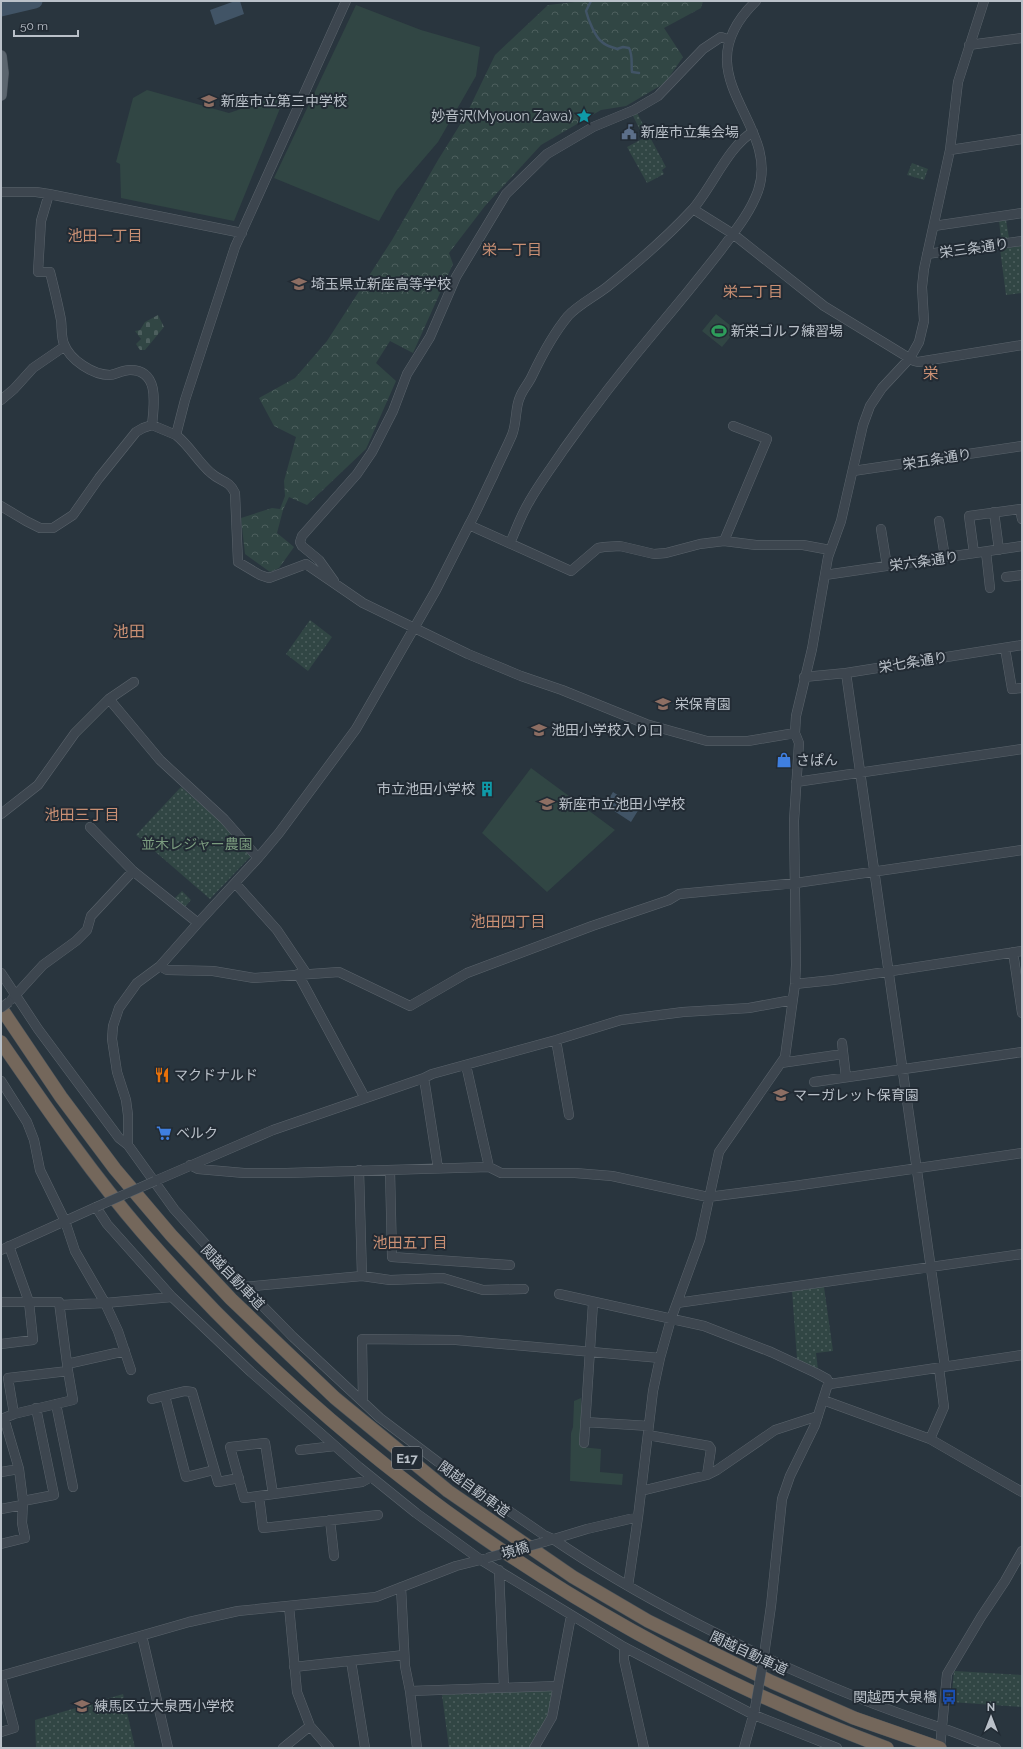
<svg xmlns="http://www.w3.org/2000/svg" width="1023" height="1749" viewBox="0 0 1023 1749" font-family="Raleway,'Noto Sans JP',sans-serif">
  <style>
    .grass { fill: #314644 }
    .forest { fill: url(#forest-crowns) }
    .cemetery { fill: url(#cemetery-stones) }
    .park { fill: url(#park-dots) }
    .water { fill: #415466 }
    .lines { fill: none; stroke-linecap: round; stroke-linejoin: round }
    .stream { stroke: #415466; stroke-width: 2.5 }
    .river { stroke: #415466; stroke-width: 15 }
    .minor-casing { stroke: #5b646c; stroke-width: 10 }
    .major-casing { stroke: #4a525b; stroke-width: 12 }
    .highway-casing { stroke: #485159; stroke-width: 14 }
    .minor { stroke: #3d464f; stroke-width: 9 }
    .major { stroke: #5b656e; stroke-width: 11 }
    .highway { stroke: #74675b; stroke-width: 13 }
    .minor-bridge-casing { stroke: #5b646c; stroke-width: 10; stroke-linecap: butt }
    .minor-bridge { stroke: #3d464f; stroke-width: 9 }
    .labels { text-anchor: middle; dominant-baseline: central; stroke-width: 4; stroke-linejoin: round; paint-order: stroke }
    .shield { fill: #222b34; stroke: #8c949c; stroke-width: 1 }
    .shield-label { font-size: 13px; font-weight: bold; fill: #bac1c9 }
    .poi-label { font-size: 14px; fill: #bac1c9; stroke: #222b34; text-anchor: start }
    .street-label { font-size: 14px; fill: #bac1c9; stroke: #222b34 }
    .park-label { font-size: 14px; fill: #7b9c7f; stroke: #222b34 }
    .neighbourhood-label { font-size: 15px; fill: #ca9074; stroke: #222b34 }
    .quarter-label { font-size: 16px; fill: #ca9074; stroke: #222b34 }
  </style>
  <defs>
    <pattern id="forest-crowns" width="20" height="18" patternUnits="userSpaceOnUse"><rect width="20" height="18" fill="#314644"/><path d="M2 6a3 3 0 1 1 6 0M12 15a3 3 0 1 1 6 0" fill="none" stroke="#4d5f5e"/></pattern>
    <pattern id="cemetery-stones" width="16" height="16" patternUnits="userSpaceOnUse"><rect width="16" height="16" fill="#314644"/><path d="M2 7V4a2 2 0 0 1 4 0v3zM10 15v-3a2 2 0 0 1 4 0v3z" fill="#4d5f5e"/></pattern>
    <pattern id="park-dots" width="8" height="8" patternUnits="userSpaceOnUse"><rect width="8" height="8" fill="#314644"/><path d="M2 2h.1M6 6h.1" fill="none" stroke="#4d5f5e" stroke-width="1.8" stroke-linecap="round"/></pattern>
  </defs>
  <rect width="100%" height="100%" fill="#29353e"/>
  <path class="grass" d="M356 5 421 30 480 47 476 76 438 142 396 191 379 221 274 178Z
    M147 90 229 113 276 97 283 101 234 221 121 198 120 164 116 162 133 98Z
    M716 314 736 330 722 347 702 331Z
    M531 768 615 830 547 892 482 833Z
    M581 1398V1447L601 1449 600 1472 623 1474 622 1485 570 1481 571 1433 573 1427 574 1401Z"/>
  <path class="forest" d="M584 1H703L701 8 664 28 683 57 665 83 626 106 601 110 541 145 485 206 449 253 453 264 413 353 390 341 376 363 396 381 366 449 307 505 289 497 283 510 277 533 294 547 279 568 270 572 245 554 241 518 272 508 280 509 285 496 284 481 296 437 274 426 259 398 295 378 327 341 392 240 438 160 466 115 495 55 548 5Z"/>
  <path class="cemetery" d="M158 315 164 327 145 350H140L136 344 141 339 135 331 140 330 145 322Z"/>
  <path class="park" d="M637 113 666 167 662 170 664 174 647 183 627 147 644 138 633 116Z
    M912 163 928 169 924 180 907 175Z
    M999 220H1006L1009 238 1001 239Z
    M1022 246V293L1006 295 1000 249Z
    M310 620 332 637 308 671 286 654Z
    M181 787 223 824 251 856 210 899 136 835Z
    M182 891 191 900 184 908 174 899Z
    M824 1287 833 1351 816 1353 818 1370 797 1359 792 1291Z
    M954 1671 1022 1675V1707L951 1702Z
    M550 1690 553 1693 547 1716 530 1748H449L442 1695Z
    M123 1694 135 1748H36L35 1720Z"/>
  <path class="water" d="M235 1H240L244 14 215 25 210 10Z
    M613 792 639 809 631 822 605 805Z"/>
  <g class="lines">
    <path class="stream" d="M591 1 586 11C588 19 595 37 602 42 606 46 612 47 617 49L623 47 629 48C633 55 631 64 632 72L639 73"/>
    <path class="river" d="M1 9 35 1"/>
    <g class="minor-casing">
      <path id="minor" d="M346 1 235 247 185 400 176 435C190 446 198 462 211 473 221 482 229 480 235 493L238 562 260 575 269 578 306 564 363 603 468 654 521 676 562 690 646 724 707 741H748L795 733
        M969 45 1022 38
        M950 150 1022 139
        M1 192H36L49 194 242 233
        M49 194 41 221 38 272H50C54 288 58 304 61 320 62 327 61 337 64 344 70 360 93 375 110 375 114 375 123 370 130 370 160 370 154 405 152 425L176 435
        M693 209 733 234 824 306 914 361 918 362 1022 345
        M934 226 1022 213
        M927 254 1022 241
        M1 400 14 389 33 368 65 346
        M853 471 1022 446
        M1 506 26 521 40 528H53L73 515 99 478 136 432 143 428 152 425
        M994 512 999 550
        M939 521 945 557
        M469 525C478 509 485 492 493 476 499 462 506 449 512 435 517 423 515 407 520 397 523 389 529 383 532 376 542 355 553 334 568 316 578 305 594 297 607 287 637 263 665 239 692 210 711 189 729 145 753 132
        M881 529 887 566
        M724 541 767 439 733 426
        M510 543C516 530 521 515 529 502 539 484 552 467 564 449 593 408 624 368 656 330 678 304 700 277 721 250 735 231 750 213 758 191 782 122 679 76 756 1
        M986 552 990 588
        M974 553 969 516 1020 509 1022 519
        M825 575 1022 546
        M1006 577 1022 575
        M334 581 319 560 302 546 300 542 302 536 357 474 372 452 393 411 407 374 430 337 456 277 506 194 547 154 593 127 634 110 658 96 703 49 721 37 730 40
        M1005 648 1012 689 1022 688
        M846 673 945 1367
        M804 677 846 673 1022 645
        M109 699 160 760 224 819 258 858
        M796 782 1022 749
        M1 814 38 785 75 733 109 699 134 682
        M90 827 133 871 198 923
        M235 883 277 930 306 973
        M1013 952 1022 1013
        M160 966 167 970 213 971 254 978 339 972 410 1006 467 973 592 926 669 900 679 894 796 883 1022 850
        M1 973 38 1029 119 1138 128 1145 174 1209 244 1287 293 1337 380 1418 438 1462 544 1535 553 1539C597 1569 644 1596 692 1621 771 1662 853 1699 939 1727 958 1733 977 1742 996 1748
        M298 974 365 1098
        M795 984 833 980 1022 951
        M12 999 43 965 76 941 87 930 91 916 133 871
        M556 1040 569 1115
        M842 1043 846 1077
        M781 1063 843 1054
        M466 1065 489 1167
        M424 1078 438 1168
        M1 1081 27 1122 34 1140 40 1170 65 1221 75 1251 105 1303 118 1331 131 1370
        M814 1082 1022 1052
        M128 1145V1115L126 1100 117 1072 112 1039 113 1026 119 1008 137 983 160 966 198 923 258 858 279 833 356 729 436 590 469 525 571 571 598 548 604 547 620 546 654 554 666 553 700 544 724 541 756 545H803L830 550
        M190 1165 198 1169 244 1173H286L489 1167 501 1173H575L612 1176 708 1197 794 1186 1022 1153
        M359 1170 362 1276
        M390 1170 392 1257 510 1265
        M155 1181 273 1130 424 1078 432 1074 556 1040 621 1020 683 1012 749 1008 792 1000
        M1 1250 96 1207 107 1224 172 1297 251 1372 359 1467 416 1513 481 1560 624 1647 754 1715 837 1748
        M244 1287 362 1276 390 1280 443 1278 483 1290 524 1289
        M559 1294 704 1326 771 1352 816 1373 827 1379 830 1384
        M1 1302H59L68 1371 8 1378 14 1414 4 1418 19 1469 23 1501 22 1523 25 1538 1 1544
        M677 1303 1022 1254
        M60 1305 105 1303 172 1297
        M1 1344 33 1340 29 1302 9 1246
        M67 1364 125 1351
        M165 1396 186 1477 214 1470
        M152 1399 185 1391 192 1392 218 1482 239 1478
        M823 1400 930 1439 1022 1492
        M363 1402 362 1339 456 1340 660 1358
        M56 1404 73 1487
        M14 1414 73 1400 68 1371
        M585 1422 649 1426
        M648 1435 709 1446 711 1449 707 1475
        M930 1439 944 1407 939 1368
        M584 1443 593 1303
        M300 1450 335 1446
        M1 1472 19 1469
        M641 1491 707 1475 717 1470 775 1430 818 1416
        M273 1494 265 1443 230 1447 244 1498 362 1482 371 1477
        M259 1496 263 1528 378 1515
        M23 1501 54 1495 36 1408
        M1 1509 22 1505
        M330 1520 334 1556
        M544 1542 587 1529 638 1517 653 1391 660 1358 671 1319 700 1240 719 1152 785 1057 795 984 796 965 794 821 799 743 795 733 796 716 812 649 828 557 841 521 863 425 870 406 882 388 910 358 919 342 924 321 922 287 924 269 950 150 958 82 984 1
        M499 1570 504 1688
        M628 1586 638 1517
        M401 1587 405 1666 410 1691 417 1748
        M289 1606 297 1692 310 1726 329 1748
        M142 1636 168 1748
        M624 1647V1660L644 1748
        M351 1661 365 1748
        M763 1662 771 1606 782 1499 790 1476 815 1425 827 1387 830 1384 1022 1355
        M294 1667 404 1655
        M1 1676 189 1622 238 1611 376 1597 456 1566 484 1559
        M1 1679 14 1728 1 1732
        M410 1691 558 1686
        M283 1748 310 1726
        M534 1748 552 1717 571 1616
        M744 1748 755 1709
        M940 1748 947 1674 981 1617 1005 1581 1022 1551"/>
    </g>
    <g class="major-casing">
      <path id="major" d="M1 56 3 73 1 95"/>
    </g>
    <g class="highway-casing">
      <path id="highway" d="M1 1008 61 1097 115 1169 171 1235 231 1299 335 1398 448 1491 573 1577 648 1621 772 1682 854 1718 940 1748
        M1 1042C46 1107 91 1173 142 1232 343 1463 600 1642 887 1748"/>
    </g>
    <use href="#minor" class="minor"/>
    <use href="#major" class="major"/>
    <use href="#highway" class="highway"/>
    <g class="minor-bridge-casing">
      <path id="minor-bridge" d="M1 1008 9 1002
        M96 1207 155 1181
        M487 1558 544 1542
        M755 1708 763 1662"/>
    </g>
    <use href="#minor-bridge" class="minor-bridge"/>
  </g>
  <defs>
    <g id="school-bare" transform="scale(1.2)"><path d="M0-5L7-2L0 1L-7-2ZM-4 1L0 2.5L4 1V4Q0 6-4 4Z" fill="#8d6e63" stroke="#222b34" stroke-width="2.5" paint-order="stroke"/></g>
    <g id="sight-bare" transform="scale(1.2)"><path d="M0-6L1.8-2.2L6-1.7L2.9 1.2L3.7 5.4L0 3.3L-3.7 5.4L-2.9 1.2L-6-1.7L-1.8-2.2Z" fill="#0f9aa8" stroke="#222b34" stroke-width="2.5" paint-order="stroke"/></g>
    <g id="civic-bare" transform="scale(1.2)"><path d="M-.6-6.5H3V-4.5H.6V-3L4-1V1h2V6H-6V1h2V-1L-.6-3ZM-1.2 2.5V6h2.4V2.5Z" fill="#5c6f8a" stroke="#222b34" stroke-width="2.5" paint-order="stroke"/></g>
    <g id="stadium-bare" transform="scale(1.2)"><path d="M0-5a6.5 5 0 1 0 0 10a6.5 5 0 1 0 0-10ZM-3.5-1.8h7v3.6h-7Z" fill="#2e9e5b" stroke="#222b34" stroke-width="2.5" paint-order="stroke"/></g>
    <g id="shop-bare" transform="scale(1.2)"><path d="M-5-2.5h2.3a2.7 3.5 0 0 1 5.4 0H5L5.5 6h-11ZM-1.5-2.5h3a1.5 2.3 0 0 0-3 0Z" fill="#3f7fe0" stroke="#222b34" stroke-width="2.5" paint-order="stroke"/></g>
    <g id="building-bare" transform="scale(1.2)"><path d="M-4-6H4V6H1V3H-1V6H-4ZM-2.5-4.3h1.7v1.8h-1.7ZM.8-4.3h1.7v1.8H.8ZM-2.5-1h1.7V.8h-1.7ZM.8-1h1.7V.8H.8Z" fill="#0f9aa8" stroke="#222b34" stroke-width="2.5" paint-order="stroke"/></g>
    <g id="restaurant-bare" transform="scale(1.2)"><path d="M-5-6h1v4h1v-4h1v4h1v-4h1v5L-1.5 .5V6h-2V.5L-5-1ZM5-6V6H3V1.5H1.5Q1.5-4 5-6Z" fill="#e8710a" stroke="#222b34" stroke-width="2.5" paint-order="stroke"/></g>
    <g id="supermarket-bare" transform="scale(1.2)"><path d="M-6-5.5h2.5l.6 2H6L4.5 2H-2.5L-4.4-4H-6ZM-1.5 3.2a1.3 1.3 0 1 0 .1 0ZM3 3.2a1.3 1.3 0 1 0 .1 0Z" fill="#3f7fe0" stroke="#222b34" stroke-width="2.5" paint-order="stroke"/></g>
    <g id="bus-bare" transform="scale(1.2)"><path d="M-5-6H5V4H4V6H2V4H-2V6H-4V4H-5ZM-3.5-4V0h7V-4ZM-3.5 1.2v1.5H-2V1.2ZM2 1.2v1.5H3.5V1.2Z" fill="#1a4fb4" stroke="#222b34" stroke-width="2.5" paint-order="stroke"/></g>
  </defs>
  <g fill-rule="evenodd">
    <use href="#school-bare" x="209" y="101"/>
    <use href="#sight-bare" x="584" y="116"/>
    <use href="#civic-bare" x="629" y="132"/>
    <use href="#school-bare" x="299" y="284"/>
    <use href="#stadium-bare" x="719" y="331"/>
    <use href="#school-bare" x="663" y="704"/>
    <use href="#school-bare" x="539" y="730"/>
    <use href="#shop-bare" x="784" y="760"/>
    <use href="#building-bare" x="487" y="789"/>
    <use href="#school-bare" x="547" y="804"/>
    <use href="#restaurant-bare" x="162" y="1075"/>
    <use href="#school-bare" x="781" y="1095"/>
    <use href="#supermarket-bare" x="164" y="1133"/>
    <use href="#bus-bare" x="949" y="1697"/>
    <use href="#school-bare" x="82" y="1706"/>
  </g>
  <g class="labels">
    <rect class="shield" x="392" y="1447" width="30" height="22" rx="3"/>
    <g class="shield-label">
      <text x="407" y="1458">E17</text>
    </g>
    <g class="poi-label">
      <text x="221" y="101">新座市立第三中学校</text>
      <text x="572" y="116" text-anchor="end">妙音沢(Myouon Zawa)</text>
      <text x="641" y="132">新座市立集会場</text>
      <text x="311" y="284">埼玉県立新座高等学校</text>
      <text x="731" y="331">新栄ゴルフ練習場</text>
      <text x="675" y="704">栄保育園</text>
      <text x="551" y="730">池田小学校入り口</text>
      <text x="796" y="760">さぱん</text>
      <text x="475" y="789" text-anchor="end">市立池田小学校</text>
      <text x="559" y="804">新座市立池田小学校</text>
      <text x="174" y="1075">マクドナルド</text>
      <text x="793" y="1095">マーガレット保育園</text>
      <text x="176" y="1133">ベルク</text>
      <text x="937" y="1697" text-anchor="end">関越西大泉橋</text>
      <text x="94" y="1706">練馬区立大泉西小学校</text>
    </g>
    <g class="street-label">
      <text transform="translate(974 248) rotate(-8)">栄三条通り</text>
      <text transform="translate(937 459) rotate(-9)">栄五条通り</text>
      <text transform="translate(924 561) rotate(-8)">栄六条通り</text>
      <text transform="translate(913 662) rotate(-9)">栄七条通り</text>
      <text transform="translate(233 1277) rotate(46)">関越自動車道</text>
      <text transform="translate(474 1489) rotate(36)">関越自動車道</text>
      <text transform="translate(515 1550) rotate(-16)">境橋</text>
      <text transform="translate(749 1653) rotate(25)">関越自動車道</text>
    </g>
    <g class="park-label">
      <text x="197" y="844">並木レジャー農園</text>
    </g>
    <g class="neighbourhood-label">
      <text x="105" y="236">池田一丁目</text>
      <text x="512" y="250">栄一丁目</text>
      <text x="753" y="292">栄二丁目</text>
      <text x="82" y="815">池田三丁目</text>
      <text x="508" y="922">池田四丁目</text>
      <text x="410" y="1243">池田五丁目</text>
    </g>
    <g class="quarter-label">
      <text x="931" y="373">栄</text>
      <text x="129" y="631">池田</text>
    </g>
  </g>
  <rect width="1023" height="1749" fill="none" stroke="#bac1c9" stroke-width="4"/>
  <g transform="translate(991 1717)" stroke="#222b34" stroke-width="3" paint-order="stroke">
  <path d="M0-3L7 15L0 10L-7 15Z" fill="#bac1c9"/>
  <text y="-6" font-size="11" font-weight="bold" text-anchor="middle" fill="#bac1c9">N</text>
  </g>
  <path d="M14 30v6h64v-6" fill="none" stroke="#bac1c9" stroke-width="2"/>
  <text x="20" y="30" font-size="12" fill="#bac1c9" stroke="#222b34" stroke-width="3" paint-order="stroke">50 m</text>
</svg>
